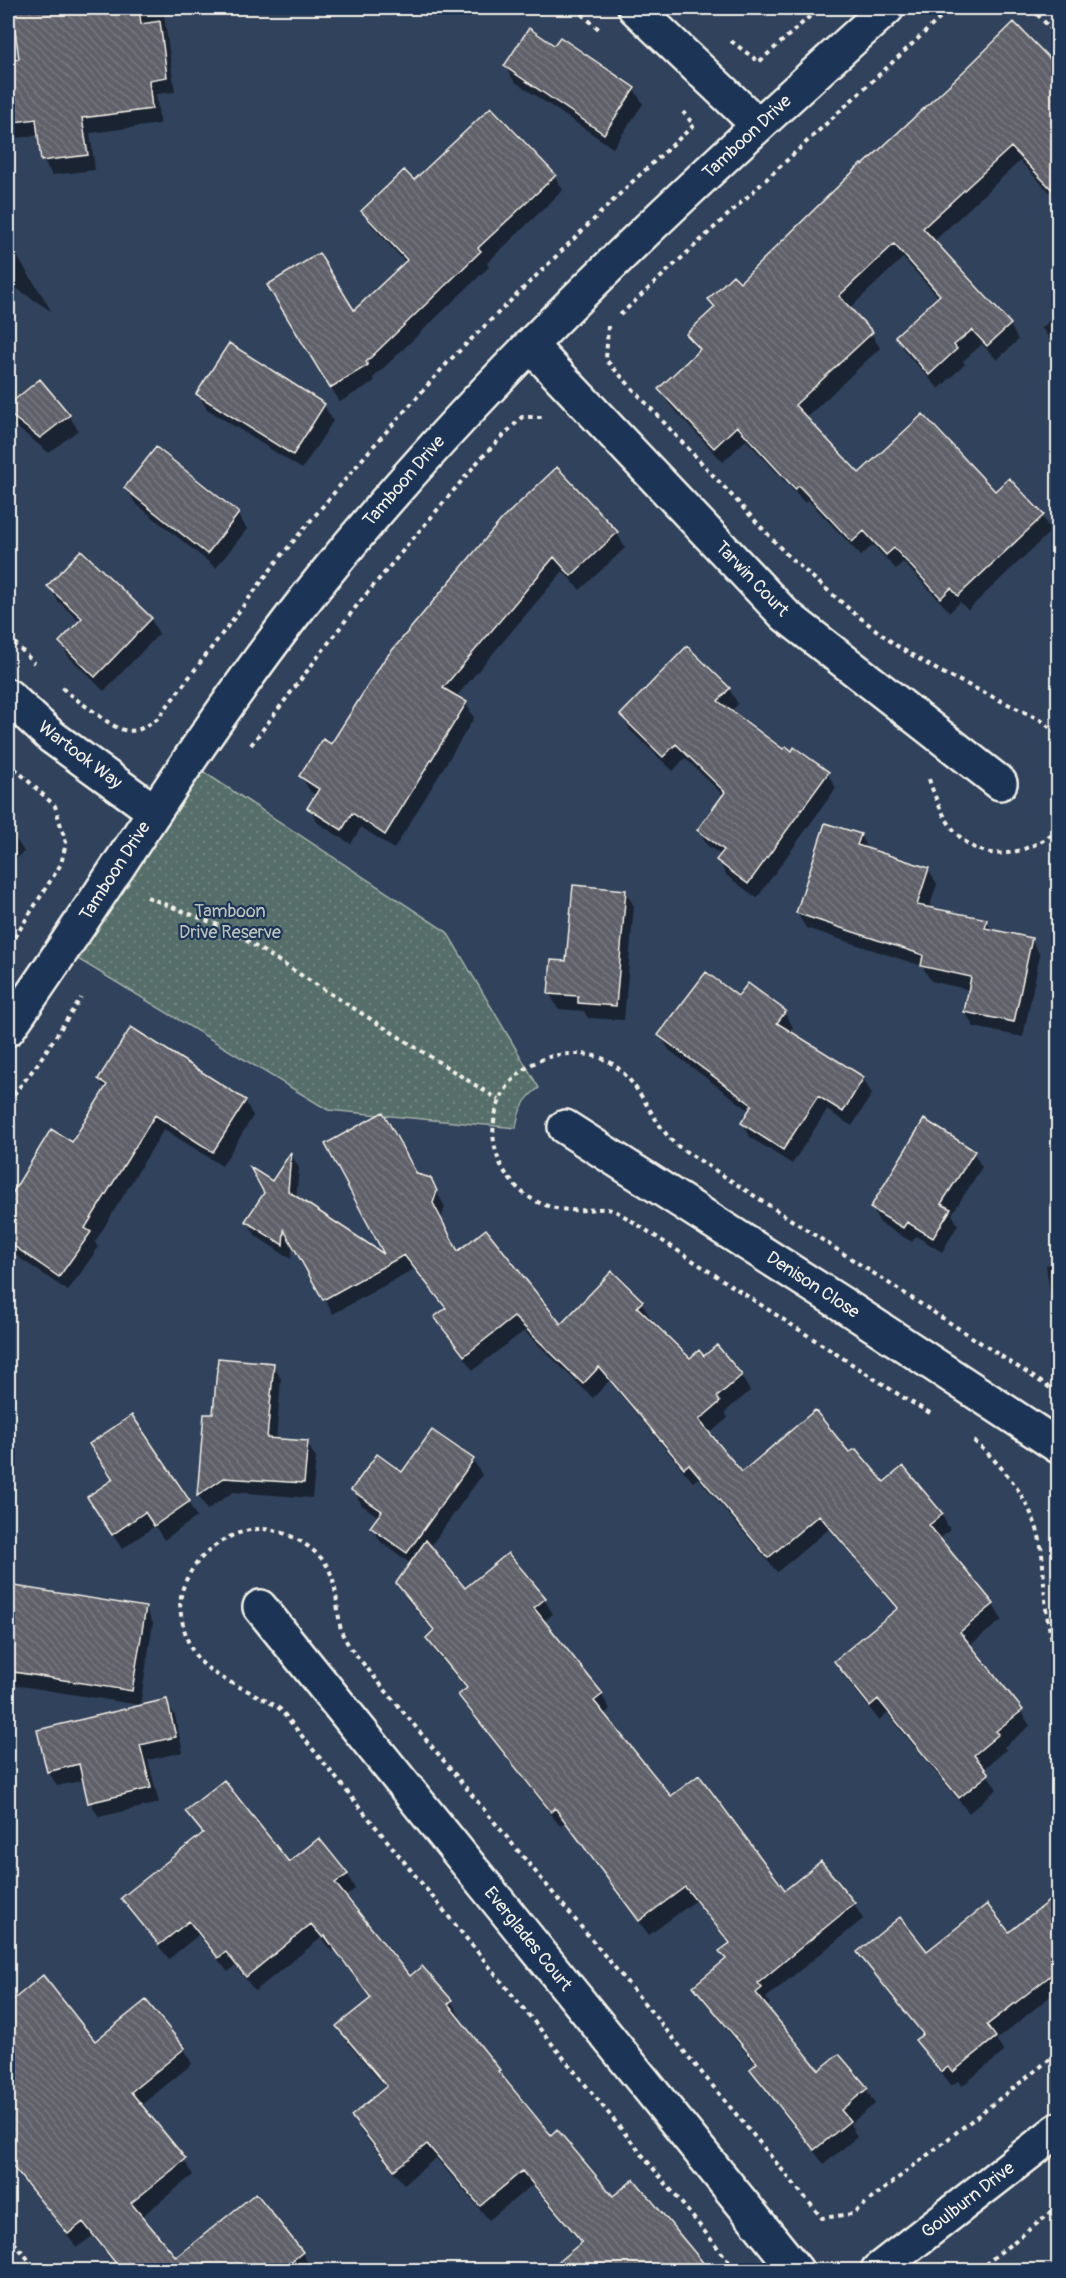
<svg xmlns="http://www.w3.org/2000/svg" width="1066" height="2278" viewBox="0 0 1066 2278" font-family="Pangolin,sans-serif">
  <style>
    .green { fill: url(#green-dots); stroke: #a5b0a9; stroke-width: 1.5 }
    .shadow { fill: #0007 }
    .building { fill: url(#building-back-hatch); stroke: #f4f1e8; stroke-width: 1.5 }
    .lines { fill: none; stroke-linecap: round; stroke-linejoin: round }
    .street-casing { stroke: #f4f1e8; stroke-width: 38 }
    .path { stroke: #f4f1e8; stroke-width: 4; stroke-dasharray: 4.5 4.5; stroke-linecap: butt }
    .street { stroke: #1d3557; stroke-width: 33 }
    .labels { text-anchor: middle; dominant-baseline: central; stroke-width: 4.5; stroke-linejoin: round; paint-order: stroke }
    .street-label { font-size: 18px; fill: #f4f1e8; stroke: #1d3557 }
    .park-label { font-size: 18px; fill: #bdc3bc; stroke: #1d3557 }
  </style>
  <defs>
    <pattern id="green-dots" width="8" height="8" patternUnits="userSpaceOnUse" patternTransform="scale(1.5)"><rect width="8" height="8" fill="#566e6a"/><path d="M2 2h.1M6 6h.1" fill="none" stroke="#6f837f" stroke-width="1.8" stroke-linecap="round"/></pattern>
    <pattern id="building-back-hatch" width="6" height="6" patternUnits="userSpaceOnUse" patternTransform="scale(1.5)"><rect width="6" height="6" fill="#5f6169"/><path d="M-1 5l2 2M0 0l6 6M5-1l2 2" fill="none" stroke="#77787e"/></pattern>
  </defs>
  <rect width="100%" height="100%" fill="#31425c"/>
  <filter id="ink" filterUnits="userSpaceOnUse"><feTurbulence type="fractalNoise" baseFrequency=".0167" numOctaves="2"/><feDisplacementMap in="SourceGraphic" scale="12" xChannelSelector="R" yChannelSelector="G"/><feConvolveMatrix kernelMatrix="1 2 1 2 8 2 1 2 1" color-interpolation-filters="sRGB"/></filter>
  <g filter="url(#ink)">
    <path class="green" d="M187 761 447 932 539 1088C524 1098 518 1111 516 1128L328 1110 63 950Z"/>
    <path class="shadow" d="M14 8H163L175 92 156 94 160 124 90 133 95 170 52 175 43 160 40 135 8 139V62L21 60Z
      M216 8H227L218 12Z
      M560 39 634 89 643 104 613 148 514 81 505 66 554 47Z
      M1058 96V201L1020 161 933 242 1010 325 1018 340 997 360 982 344 963 361 965 364 939 389 905 352 897 337 939 298 903 258 849 309 871 333 880 348 806 418 859 475 995 493 1042 516 1051 531 968 610 960 602 950 612 903 562 896 569 873 545 861 556 808 500 805 503 746 440 723 462 669 404 660 389 699 352 688 334 715 309 710 300 740 284Z
      M554 176 563 190 487 263 489 267 373 378 375 381 340 402 277 300 354 313 406 263 372 226 363 211 414 182Z
      M8 242 45 300 51 311 8 283Z
      M1058 312V351L1042 328Z
      M229 345 324 405 333 421 302 469 207 409 198 394Z
      M8 387 17 400 69 416 78 430 49 453 8 420Z
      M8 482 14 494 8 499Z
      M126 488 238 514 247 529 216 568 135 503Z
      M503 520 617 533 625 548 580 590 563 571 456 697 466 703 474 718 394 849 361 827 351 844 318 823 309 808 317 796 310 791 301 776 331 746Z
      M49 586 151 619 159 634 104 691 69 657 60 642 80 622 58 601Z
      M729 689 738 704 731 711 783 751 827 773 836 788 757 898 726 875 718 860 721 855 707 845 699 830 724 796 685 758 673 771 630 730 622 715Z
      M8 826 24 852 8 864Z
      M860 835 868 850 928 869 937 884 929 909 986 920 992 931 1031 939 1040 955 1023 1037 974 1027 965 1012 970 990 931 981 922 966 806 928 797 913Z
      M625 891 634 906 624 1020 588 1018 584 1011 558 1009 550 994 567 963Z
      M739 998 784 1012 793 1027 789 1032 863 1078 872 1094 852 1126 827 1110 792 1164 751 1138 742 1123 750 1111 669 1050 660 1035Z
      M99 1079 245 1101 253 1116 222 1166 164 1129 95 1242 98 1248 68 1291 8 1250V1194L16 1182 19 1184 73 1144 106 1090Z
      M973 1152 982 1167 952 1214 958 1225 942 1252 916 1236 912 1242 880 1223 872 1208Z
      M291 1155 299 1168 296 1199 388 1259 416 1175 430 1180 445 1207 441 1219 458 1253 560 1326 641 1302 650 1317 648 1319 690 1360 704 1358 717 1347 741 1376 750 1391 725 1412 728 1418 709 1434 742 1474 849 1454 884 1484 942 1515 950 1530 939 1539 993 1605 1002 1620 969 1646 1021 1711 1030 1726 1004 1747 1006 1750 984 1769 997 1789 969 1813 887 1713 879 1720 844 1676 836 1661 898 1610 829 1529 777 1572 698 1478 693 1482 609 1381 593 1398 524 1331 473 1370 445 1333 436 1318 446 1309 414 1269 333 1314 293 1242 291 1259 256 1236 247 1221Z
      M1058 1264V1333L1055 1327 1046 1265Z
      M8 1327 12 1334 8 1338Z
      M273 1364 281 1379 276 1441 307 1443 316 1458 312 1498 233 1492 207 1510 199 1496 206 1415 215 1416Z
      M91 1445 188 1502 197 1517 164 1540 155 1526 122 1549 89 1498 114 1480Z
      M473 1460 482 1475 430 1547 465 1590 544 1599 553 1614 543 1622 601 1694 610 1709 604 1715 671 1798 784 1892 821 1863 854 1904 863 1919 766 1998 770 2004 766 2007 819 2072 866 2089 875 2104 850 2124 857 2137 824 2164 760 2084 752 2069 756 2065 704 2001 695 1987 727 1961 721 1951 730 1945 695 1901 649 1935 565 1822 560 1826 469 1710 460 1695 467 1690 436 1653 428 1638 434 1632 406 1598 397 1583 411 1564 381 1542 372 1527 379 1517 362 1505 353 1490 402 1474Z
      M8 1586 145 1608 153 1623 140 1705 8 1684Z
      M166 1701 175 1716 183 1752 148 1760 159 1803 99 1817 90 1802 85 1780 57 1786 48 1771Z
      M187 1811 289 1864 347 1874 355 1889 345 1897 409 1978 422 1968 451 2001 460 2016 457 2018 499 2071 507 2084 551 2137 613 2198 582 2244 532 2185 489 2220 436 2158 404 2184 361 2132 353 2117 387 2089 347 2042 338 2027 371 2000 334 1950 332 1952 321 1938 255 1991 235 1966 228 1972 198 1935 169 1959 132 1913 123 1899 203 1835Z
      M1058 1895V1990L996 2040 1004 2052 962 2086 958 2081 951 2086 926 2055 917 2040 923 2036 868 1967 859 1952 927 1953 1009 1934Z
      M42 1977 95 2043 184 2049 192 2064 140 2106 184 2160 193 2175 141 2217 175 2259 302 2253 311 2268 307 2270H120L92 2236 77 2248 8 2160V2006Z"/>
    <path class="building" d="M12 8H139L141 24 160 21 167 77 149 80 152 109 82 118 88 155 41 161 36 119 8 123V61L19 59Z
      M1014 22 1059 68V197L1011 147 923 228 1011 324 987 346 972 330 954 345 957 349 929 375 895 336 940 295 894 244 839 296 873 332 795 405 859 473 923 414 995 491 1009 478 1044 515 958 596 951 588 941 598 894 548 886 555 864 531 852 542 799 486 795 489 737 426 714 448 658 389 700 349 686 334 715 307 708 299 733 275 740 282 861 164 863 165 964 71Z
      M529 28 554 45 560 37 635 88 604 134 504 66Z
      M491 107 556 175 478 248 481 251 366 362 368 365 330 388 267 285 319 253 354 310 407 260 361 211 404 170 414 180Z
      M229 343 325 404 293 455 196 394Z
      M40 379 70 415 40 438 8 413V405Z
      M156 447 239 513 207 554 124 488Z
      M557 467 618 532 571 576 554 557 443 688 467 702 385 835 352 813 342 830 307 808 319 789 299 776 323 739 331 744 384 660 502 519Z
      M81 550 152 618 95 677 59 642 82 618 47 586Z
      M687 646 730 688 718 701 783 749 786 746 792 751 794 747 829 772 748 884 716 860 724 850 697 830 725 792 676 744 663 757 620 715Z
      M825 823 861 834 857 845 929 868 917 905 987 919 985 928 1032 938 1014 1022 964 1012 971 977 921 966 923 955 796 913Z
      M573 885 626 890 616 1006 578 1003V996L548 994 551 960 566 961Z
      M706 972 738 996 748 983 786 1011 777 1023 864 1077 843 1112 818 1096 783 1150 741 1123 752 1105 658 1035Z
      M131 1027 246 1100 213 1152 155 1115 85 1228 91 1232 59 1277 8 1242V1200L51 1129 72 1142 107 1085 98 1079Z
      M383 1112 417 1174 431 1178 437 1191 433 1203 458 1251 486 1229 561 1324 612 1271 643 1301 637 1307 690 1358 699 1350 704 1356 717 1345 742 1375 717 1397 720 1402 699 1420 742 1472 815 1410 849 1452 856 1449 884 1482 903 1466 943 1514 929 1525 994 1604 960 1632 1023 1710 996 1731 999 1734 974 1755 989 1774 959 1798 878 1699 870 1706 834 1661 898 1608 819 1515 768 1558 689 1464 684 1468 599 1367 583 1384 514 1317 464 1356 434 1317 446 1308 404 1255 323 1300 284 1230 283 1245 245 1221 264 1193 250 1167 272 1181 291 1152 288 1191 384 1254 325 1144Z
      M924 1119 975 1151 941 1204 951 1209 933 1238 907 1222 903 1228 870 1208Z
      M218 1358 274 1363 267 1438 308 1441 304 1483 224 1478 197 1496 204 1414H213Z
      M132 1415 190 1501 154 1526 145 1512 112 1535 87 1497 113 1479 89 1444Z
      M432 1430 474 1459 407 1553 370 1527 382 1511 351 1490 377 1454 402 1472Z
      M426 1540 465 1588 508 1553 546 1598 534 1608 603 1694 594 1701 671 1796 699 1775 785 1890 821 1861 855 1903 758 1983 762 1988 756 1993 819 2070 839 2054 868 2088 841 2110 850 2121 814 2150 750 2069 757 2063 693 1986 726 1959 719 1951 730 1943 685 1887 639 1921 555 1808 551 1812 458 1695 467 1688 426 1638 434 1630 396 1583Z
      M8 1585 146 1607 132 1691 8 1671Z
      M167 1699 176 1737 140 1745 151 1788 88 1803 79 1764 47 1772 37 1730Z
      M224 1780 289 1862 319 1838 348 1874 335 1883 410 1976 422 1966 452 2000 448 2004 500 2070 498 2071 551 2135 557 2129 613 2196 634 2179 710 2271H547L582 2242 522 2171 480 2206 427 2144 394 2170 351 2116 387 2086 336 2026 371 1998 325 1936 323 1938 311 1924 246 1977 226 1952 218 1958 189 1921 159 1945 121 1898 203 1833 185 1811Z
      M1059 1893V1969L987 2025 996 2037 953 2072 948 2067 941 2072 915 2040 923 2034 857 1952 900 1917 927 1951 987 1904 1009 1932Z
      M43 1975 95 2041 146 2000 185 2048 131 2092 186 2159 131 2203 176 2257 256 2193 303 2252 280 2271H122L83 2222 68 2234 8 2161V2004Z"/>
    <g class="lines">
      <g class="street-casing">
        <path id="street" d="M635 8 758 125
          M530 345 785 615 1000 783
          M8 696 52 737 154 811
          M8 1029C114 879 207 721 323 577 490 369 690 187 887 8
          M565 1127 839 1302 1058 1446
          M260 1607 796 2270
          M878 2270 1058 2130"/>
      </g>
      <path class="path" d="M575 8 601 31
        M1031 8 1058 36
        M731 41 759 62 819 8
        M620 315 951 8
        M608 326 606 360 788 556 854 613 897 646 939 671 1041 720 1058 735
        M8 636 34 663
        M62 688C72 696 82 704 93 711 118 730 131 741 159 717L281 556 370 450 450 360 631 183 694 125 683 112
        M251 745 358 604 481 458 522 417H545
        M8 762 55 806 66 843 61 864 8 948
        M929 779C943 824 969 868 1024 849 1037 844 1050 838 1058 827
        M147 897 228 929 499 1100
        M8 1102 36 1066 81 998
        M930 1413 904 1398 632 1221C625 1217 619 1212 612 1210 603 1207 593 1210 585 1210 562 1212 538 1206 521 1191 464 1141 501 1050 577 1054 587 1054 598 1056 608 1061 640 1080 650 1120 676 1145L1058 1393
        M974 1441C1001 1464 1024 1492 1036 1526 1044 1548 1043 1576 1045 1599 1047 1621 1052 1642 1058 1662
        M8 2235 37 2270
        M733 2270 731 2264 280 1709C255 1691 224 1684 202 1663 192 1653 187 1641 184 1628 181 1618 179 1605 181 1596 187 1562 225 1530 259 1529 282 1528 308 1543 323 1560 338 1578 336 1608 341 1630 343 1637 348 1644 352 1650L822 2218 852 2214 1058 2053
        M978 2270 1058 2207"/>
      <use href="#street" class="street"/>
    </g>
  </g>
  <g class="labels">
    <g class="street-label">
      <text transform="translate(747 137) rotate(-43)">Tamboon Drive</text>
      <text transform="translate(404 481) rotate(-49)">Tamboon Drive</text>
      <text transform="translate(752 579) rotate(46)">Tarwin Court</text>
      <text transform="translate(80 755) rotate(37)">Wartook Way</text>
      <text transform="translate(115 871) rotate(-57)">Tamboon Drive</text>
      <text transform="translate(813 1285) rotate(33)">Denison Close</text>
      <text transform="translate(528 1939) rotate(51)">Everglades Court</text>
      <text transform="translate(968 2200) rotate(-38)">Goulburn Drive</text>
    </g>
    <g class="park-label">
      <text x="230" y="911">Tamboon<tspan x="230" dy="21">Drive Reserve</tspan></text>
    </g>
  </g>
  <rect width="1066" height="2278" fill="none" stroke="#1d3557" stroke-width="30"/>
  <rect x="15" y="15" width="1036" height="2248" fill="none" stroke="#f4f1e8" stroke-width="2" filter="url(#ink)"/>
</svg>
